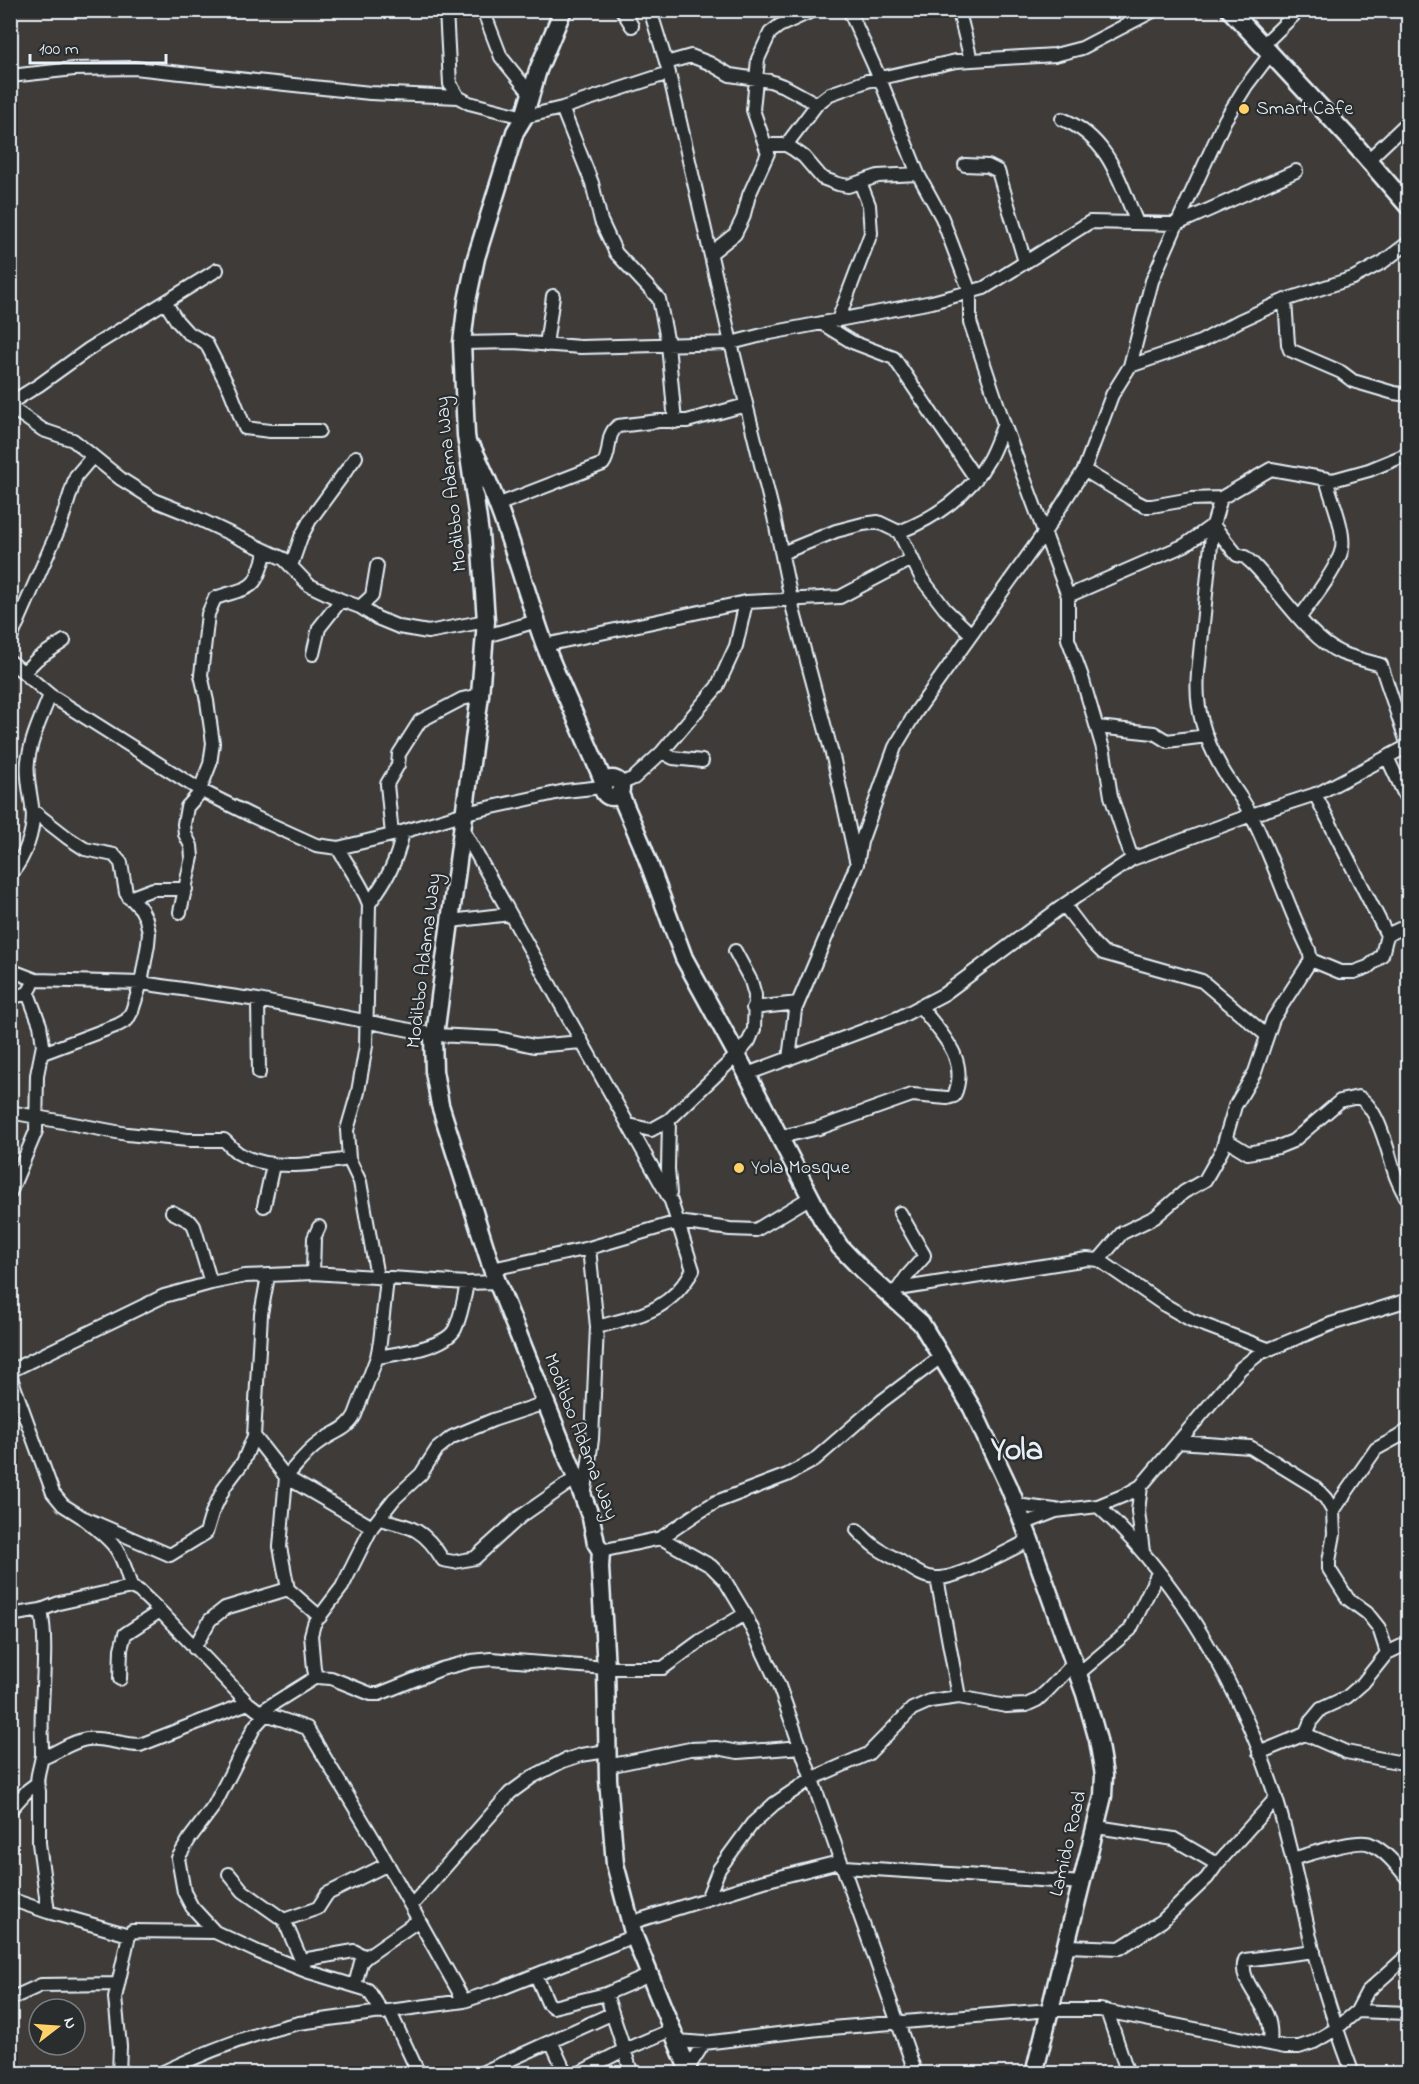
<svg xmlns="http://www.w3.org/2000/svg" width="1419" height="2084" viewBox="0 0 1419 2084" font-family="'Indie Flower',sans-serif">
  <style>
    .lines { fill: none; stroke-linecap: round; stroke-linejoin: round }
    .minor-casing { stroke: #e8f1f8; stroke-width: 16 }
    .major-casing { stroke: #e8f1f8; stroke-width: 21 }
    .minor { stroke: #2a2d2e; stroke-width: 12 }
    .major { stroke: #2a2d2e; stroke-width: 16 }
    .poi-dot { fill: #ffd166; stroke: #2a2d2e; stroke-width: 2 }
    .labels { text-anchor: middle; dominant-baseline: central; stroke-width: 4.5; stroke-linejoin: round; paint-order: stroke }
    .poi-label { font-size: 20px; fill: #e8f1f8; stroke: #2a2d2e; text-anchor: start }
    .street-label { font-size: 20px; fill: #e8f1f8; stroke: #2a2d2e }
    .town-label { font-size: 32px; font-weight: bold; fill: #e8f1f8; stroke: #2a2d2e }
  </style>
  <rect width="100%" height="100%" fill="#3e3b39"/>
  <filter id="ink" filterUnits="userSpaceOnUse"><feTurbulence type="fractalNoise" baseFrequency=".0167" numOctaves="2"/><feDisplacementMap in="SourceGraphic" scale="12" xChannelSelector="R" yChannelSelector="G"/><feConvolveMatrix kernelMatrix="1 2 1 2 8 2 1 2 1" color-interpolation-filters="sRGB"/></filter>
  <g filter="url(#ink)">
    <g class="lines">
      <g class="minor-casing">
        <path id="minor" d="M446 10 450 84 458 97 469 103 524 117 562 108 669 73
          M483 10 501 57 530 93
          M622 10 632 26
          M650 10 667 65 731 343 774 517 793 609 834 761 856 860
          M849 10 880 79 918 174 942 218 970 292V322L1004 424 1068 596V639L1081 674 1104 752 1111 796 1132 859
          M967 10 960 16 971 60
          M1263 45 1299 10
          M666 63 691 56 709 63 730 75 770 81 786 87 817 104
          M10 76 74 69 134 68 370 93 458 97
          M562 108 592 183 601 221 616 253 659 299 668 344 675 422
          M1062 119C1109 138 1119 180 1137 223
          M765 145H786L793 149 804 157 822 178 838 184 848 186 878 176 918 174
          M786 145 817 104 830 94 867 81 956 61 1055 55 1082 48 1155 10
          M1368 160 1408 122
          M965 165 988 166 998 171 1025 262
          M711 253 735 234 743 218 749 195 768 153 753 110 758 59 770 33 779 26 814 10
          M1285 300 1288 344 1290 350 1341 372 1353 381 1394 393 1408 395
          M165 302 177 321 187 332 206 343 230 390 245 428 270 431H319
          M838 320 871 233 869 205 860 182
          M821 323 852 342 894 358 976 479
          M462 343 514 342 581 347 731 343 770 333 932 302 984 288 1090 222 1177 224 1296 171
          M546 345 553 296
          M1130 366 1200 342 1239 321 1285 300 1353 278 1383 262 1408 243
          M10 403 39 385 89 349 217 270
          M10 407 43 430 73 440 121 479 156 501 186 513 284 559 309 585 341 600 360 607 377 618 399 627 428 632 486 621
          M1084 470 1135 501 1145 506H1152L1191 499 1221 498 1271 469 1333 480 1369 470 1408 454
          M497 505 603 464C612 453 605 434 618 426L659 421H687L746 405
          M1213 525 1237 555 1245 557 1253 564C1278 589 1309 639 1341 653 1354 658 1368 661 1381 665L1408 746
          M899 532 922 579 945 609 971 634
          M782 553 836 531 863 524 878 522 899 532C935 518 970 494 989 459 995 448 999 436 1004 424
          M291 566 301 537 310 520 356 457
          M1068 596 1185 545 1213 525 1221 498
          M360 607 372 596 377 566
          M1300 617C1311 602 1339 567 1342 548 1345 529 1331 498 1326 479
          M486 636 537 621
          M10 640 60 526 76 476 93 456
          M545 645 746 602 840 597 912 559
          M313 654 319 628 341 600
          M10 661 50 695 200 790 252 816 316 845 338 848 392 835 465 813 565 791 602 787
          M24 672 37 659 64 641
          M1097 727 1154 733 1167 741 1207 736
          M662 752 673 758 702 761
          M1387 757 1408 802
          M620 784 634 778 662 752 717 687 736 646 746 602
          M1315 794 1387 935 1408 925
          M32 810 68 838 85 849 114 855 121 863 126 893 141 909 146 919 149 933 148 944 141 983 132 1011 127 1020 118 1025 43 1053
          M462 828 671 1201 693 1270C669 1312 640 1315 597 1327
          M392 835 387 784 398 765 399 754 420 721 462 699 480 695
          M338 848C348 867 362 884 369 904L366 1046 358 1092 347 1130 349 1159 360 1182 377 1277
          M10 875C25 858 36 829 32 806 30 791 26 776 28 761 31 738 42 716 50 695
          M129 898 153 889H186
          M369 904C388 877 396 864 403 832
          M1064 905 1093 943 1103 953 1202 981 1266 1035
          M180 912 192 857 191 846 185 834 184 824 187 807 198 795 210 764 213 743 207 701 201 675 208 614 215 598C255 585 254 592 266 551
          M451 921 510 914
          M1311 960 1340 972H1354L1368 967 1382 955 1387 935
          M10 970 36 980 141 983 258 1000 435 1035 498 1038 534 1046 582 1042
          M10 998 28 993 32 986
          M258 1000 259 1073
          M753 1008 798 1003
          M789 1059 795 1010 857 864 861 842 895 747 916 712 1044 533 1084 470 1112 395 1130 366 1152 281 1177 224 1225 120 1246 86 1271 53
          M747 1074 900 1017 944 994 1064 905 1132 859 1251 815 1319 793 1408 746
          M10 1112 127 1134 188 1140H224C229 1144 232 1149 238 1153 269 1172 315 1164 349 1159
          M669 1120 668 1169 670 1194
          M629 1125 651 1130 669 1120 737 1055 749 1041 754 1029 755 995 751 981 735 951
          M780 1137 819 1128 912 1095 947 1098 954 1096C970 1059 941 1034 920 1006
          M1225 1139 1248 1153 1278 1147 1293 1141 1340 1101 1358 1097C1378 1106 1388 1152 1394 1171 1397 1182 1403 1192 1408 1201
          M10 1193 36 1131 37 1075 43 1045 40 1025 28 993
          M264 1206 273 1165
          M172 1212 191 1222 194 1226 211 1283
          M1099 1260 1122 1233 1155 1217 1184 1192 1205 1180 1222 1150 1235 1106 1255 1072 1273 1019 1311 960 1309 950C1287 906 1273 858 1251 815 1243 799 1231 785 1222 769 1204 738 1195 708 1198 673L1213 525
          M492 1269 589 1248 678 1222 730 1229 756 1230 811 1197
          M313 1273 314 1238 319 1227
          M898 1289 907 1276 923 1258 924 1255 900 1213
          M888 1294 898 1289 1087 1259 1099 1260 1163 1304 1191 1320 1268 1349
          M377 1357C396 1354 445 1348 455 1329 462 1314 464 1298 467 1283
          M10 1371 164 1296 211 1283 245 1276 313 1273 467 1283 498 1282
          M10 1375 53 1493 63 1505 82 1517 170 1555 206 1533 212 1513 225 1486 243 1462 254 1436 261 1314 268 1276
          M254 1436 286 1477 280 1547 288 1589 320 1617
          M1178 1442 1250 1447 1315 1487 1326 1499 1333 1511 1334 1534 1329 1561V1569L1348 1599 1367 1613 1379 1628 1387 1653
          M1141 1486 1138 1511 1143 1552
          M584 1498 592 1439 597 1327 589 1248
          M1016 1505 1055 1510
          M1098 1506 1125 1495 1141 1486 1240 1369 1260 1353 1331 1324 1408 1300
          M1333 1511 1376 1449 1398 1437 1408 1430
          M82 1517C114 1543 120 1546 131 1587L139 1591 160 1611 248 1703 260 1712 307 1728 373 1838 464 2001
          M379 1519C413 1527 424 1529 443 1560L454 1562 475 1558 520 1517 576 1478
          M1023 1524 1056 1511 1098 1506C1181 1582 1242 1691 1276 1798 1292 1849 1301 1901 1314 1953 1325 1994 1338 2034 1353 2074
          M372 1527 286 1477C296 1466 306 1452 319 1443 332 1432 347 1431 355 1415L377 1357 380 1342 387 1279
          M857 1530C872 1546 879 1550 898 1560 910 1567 921 1577 935 1578 957 1580 1009 1550 1030 1540
          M661 1538 711 1566 724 1579 745 1614 779 1686 916 2074
          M601 1551 661 1538 699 1512 716 1502 787 1475 813 1461 882 1401 942 1356
          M937 1578 959 1697
          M41 1610C47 1640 43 1677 42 1708 41 1723 42 1739 42 1755 41 1767 34 1779 39 1791V1843L48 1912
          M10 1615 41 1610 59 1603 131 1587
          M194 1648 210 1620 225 1608 288 1589
          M1078 1674 1130 1630 1158 1573
          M316 1677 314 1669 311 1635 314 1624 342 1587 372 1527 394 1499 421 1474 437 1449 452 1437 493 1420 545 1403
          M120 1679 121 1649 125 1634 160 1611
          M260 1712 316 1677 331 1678 371 1694H379L441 1669 472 1661 491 1659 606 1668H663L700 1641 745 1614
          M260 1712 265 1715 255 1726 214 1806 190 1838 178 1858 184 1892 192 1907 215 1932 258 1952 306 1971 368 1990 383 2013
          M1305 1734 1346 1752 1408 1764
          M1259 1753 1305 1734 1311 1721 1321 1709 1347 1697 1363 1683 1387 1653 1408 1643
          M42 1758C57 1753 71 1741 87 1739 105 1737 122 1745 140 1745L248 1703
          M608 1766 690 1749 717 1748 738 1752 801 1747
          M10 1810 28 1790 36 1784
          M1097 1827 1174 1839 1217 1864
          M1292 1859C1308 1855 1357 1838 1370 1844 1385 1850 1398 1867 1408 1879
          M229 1874 243 1891 284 1920 306 1971
          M10 1899 48 1912 129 1935 132 1931 215 1932
          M707 1899 719 1869 752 1824 774 1804 811 1779 868 1754 912 1709 930 1701 959 1697 1006 1706 1026 1705 1037 1700 1047 1691 1074 1663
          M411 1906 510 1793 532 1777 563 1761 581 1755 607 1751
          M284 1920 318 1908 327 1894 388 1864
          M630 1923 764 1881 839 1862 845 1867 1083 1883
          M1067 1946 1120 1948 1162 1921 1207 1878 1217 1864 1276 1798
          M302 1960 354 1951 366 1957
          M536 1975 548 2003 553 2007 606 1994 650 1975
          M355 1985 361 1962 366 1957 419 1920
          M606 1994 632 2074
          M10 1999 41 1985 118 1984
          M1107 2011 1128 2074
          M1357 2011 1408 2013
          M390 2012 419 2074
          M551 2041 566 2074
          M677 2041 704 2043 819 2029 1050 2010H1100L1285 2047H1299L1314 2042 1336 2029 1357 2011 1367 1992 1408 1955
          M1270 2044C1271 2034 1271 2025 1267 2016 1261 1999 1238 1978 1245 1960L1314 1951
          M688 2068 704 2043
          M119 2074 120 2046 115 1998 129 1935
          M159 2074C205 2052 250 2034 299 2023L464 2001 500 1989 634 1936
          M479 2074 611 2014
          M577 2074 624 2050 671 2030"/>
      </g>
      <g class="major-casing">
        <path id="major" d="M563 10 538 70 524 117 515 132 476 258 467 301 462 343 466 435 480 534 486 621 480 695 435 1035 433 1036 434 1071 440 1105 492 1269 576 1478 591 1518 596 1543 601 1551 600 1568 606 1668 608 1779 615 1864 634 1936 690 2074
          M1230 10 1349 138 1408 206
          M473 449C504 510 521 578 544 643 562 690 585 736 604 783
          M603 788a9 9 0 1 1 18 0a9 9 0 1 1-18 0Z
          M620 794 642 845 684 958 737 1055 822 1219 840 1247 865 1273 921 1323 972 1408 1009 1487 1030 1540 1085 1694 1098 1740 1104 1775 1103 1796 1034 2074"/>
      </g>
      <use href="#minor" class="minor"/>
      <use href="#major" class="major"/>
    </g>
  </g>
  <g class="poi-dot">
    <circle cx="1244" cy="109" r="6"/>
    <circle cx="739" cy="1168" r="6"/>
  </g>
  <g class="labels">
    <g class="poi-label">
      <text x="1256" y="109">Smart Cafe</text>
      <text x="751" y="1168">Yola Mosque</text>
    </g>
    <g class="street-label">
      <text transform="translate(452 484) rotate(-96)">Modibbo Adama Way</text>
      <text transform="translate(425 961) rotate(-83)">Modibbo Adama Way</text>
      <text transform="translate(580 1437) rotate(69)">Modibbo Adama Way</text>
      <text transform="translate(1069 1844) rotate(-77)">Lamido Road</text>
    </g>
    <g class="town-label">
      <text x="1017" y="1451">Yola</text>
    </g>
  </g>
  <rect width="1419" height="2084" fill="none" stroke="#2a2d2e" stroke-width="36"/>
  <rect x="18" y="18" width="1383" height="2048" fill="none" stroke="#e8f1f8" stroke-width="2" filter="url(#ink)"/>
  <g transform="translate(57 2027) rotate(73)"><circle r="28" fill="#2a2d2e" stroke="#767b7f" stroke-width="1.5"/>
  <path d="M0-4.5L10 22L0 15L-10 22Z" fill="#ffd166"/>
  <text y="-9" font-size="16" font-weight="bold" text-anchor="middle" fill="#e8f1f8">N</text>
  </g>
  <path d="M30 54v9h136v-9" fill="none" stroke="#e8f1f8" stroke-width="3"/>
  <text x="39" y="54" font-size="18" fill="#e8f1f8" stroke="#2a2d2e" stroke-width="4.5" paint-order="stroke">100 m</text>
</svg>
